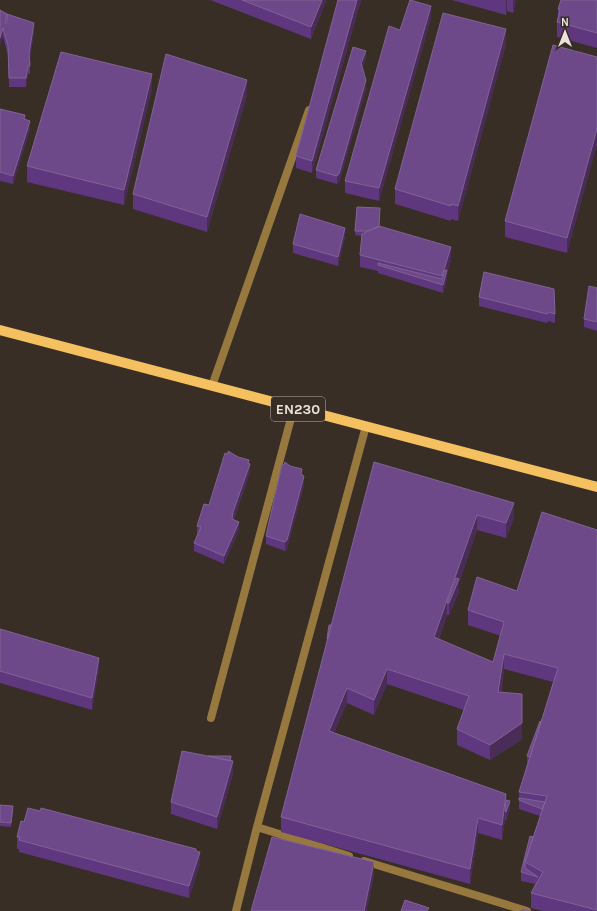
<svg xmlns="http://www.w3.org/2000/svg" width="597" height="911" viewBox="0 0 597 911" font-family="Karla,sans-serif">
  <style>
    .lines { fill: none; stroke-linecap: round; stroke-linejoin: round }
    .lane { stroke: #97783e; stroke-width: 8 }
    .street { stroke: #97783e; stroke-width: 8 }
    .primary { stroke: #f5c160; stroke-width: 10 }
    .wall { fill: #5e377f }
    .shaded-wall { fill: #492c57 }
    .building { fill: #6e4989; stroke: #816296 }
    .labels { text-anchor: middle; dominant-baseline: central; stroke-width: 3; stroke-linejoin: round; paint-order: stroke }
    .shield { fill: #382e25; stroke: #b5ada6; stroke-width: 1 }
    .shield-label { font-size: 14px; font-weight: bold; fill: #eae3dd }
  </style>
  <rect width="100%" height="100%" fill="#382e25"/>
  <g class="lines">
    <path class="lane" d="M211 718 294 407"/>
    <path class="street" d="M212 386 309 110
      M257 827 349 856
      M364 861 527 911
      M236 911 257 827 366 426"/>
    <path class="primary" d="M0 330 597 487"/>
  </g>
  <path class="wall" d="M210 0H326V1L311 39Z
    M338 0H361L312 173 296 168V156Z
    M452 0H516L513 13 507 11 506 15Z
    M597 0V48L557 37V22L558 16V9Z
    M0 10 34 31 30 59V74H28L26 87H9L8 55 3 37Z
    M431 18 379 201 345 193V181Z
    M506 44 458 221 451 219V221L395 204V189Z
    M597 57V144L567 253 505 237V221Z
    M366 60 362 68 366 89 339 183 337 184 316 178V170Z
    M152 89 124 205 27 182V166Z
    M247 95 207 232 133 209V194Z
    M0 109 25 119 30 130 13 184 0 181Z
    M357 207 380 227 451 260 447 272V279L443 293 378 273V271L360 267V255L362 236 355 235Z
    M345 237 338 266 293 253V244Z
    M597 288V331L584 327V319Z
    M479 297 555 314V323L548 321 547 323 479 306Z
    M374 462 514 518 506 538 477 530 459 583V592L449 615H447L439 639 493 662 501 636 468 625V610L517 591 597 530V911H543L531 908V893L535 884 521 881V872L540 816 519 809V792L527 764V756L541 722 553 682 504 669 501 693 522 739 490 760 457 745V729L464 710 387 684 374 715 347 703 334 733 506 800 510 810 506 820H505L502 840 478 833 470 884 281 832V817Z
    M249 463 250 472 234 519 239 530 224 564 194 551V543L197 535V526L209 505Z
    M302 475 304 485 287 549 285 551 266 544V536Z
    M0 629 99 670 92 710 0 683Z
    M231 761 233 774 217 829 171 814V802Z
    M0 805 13 811 11 827 0 826Z
    M17 837 200 864 189 898 19 852V849H17Z"/>
  <path class="shaded-wall" d="M322 0H326V1L311 39V27Z
    M357 0H361L312 173V161Z
    M506 0H507V11L506 15Z
    M513 0H516L513 13Z
    M431 6V18L379 201V188Z
    M7 14V23H5Z
    M34 23V31L29 63V54Z
    M3 28V37L0 47V38Z
    M506 29V44L458 221V206Z
    M366 51V60L361 71V63Z
    M28 66V74L26 87V78Z
    M152 74V89L124 205V190Z
    M247 80V95L207 232V217Z
    M366 80V89L339 183 337 184V176Z
    M30 121V130L13 184V176Z
    M597 129V144L567 253V238Z
    M345 228V237L338 266V257Z
    M451 247V260L447 272V279L443 293 442 276Z
    M249 460V467L250 464V472L233 520 232 519 233 512Z
    M304 476V485L287 549 285 551V542Z
    M514 503V518L506 538V523Z
    M477 515V530L459 583V592L449 615V603H447V615L434 652V637Z
    M239 522V530L224 564V556Z
    M504 654V669L498 707V692Z
    M99 658V670L92 710V698Z
    M387 669V684L374 715V700Z
    M347 688V703L329 746V731Z
    M522 723V739L490 760V745Z
    M233 761V774L217 829V817Z
    M506 794V810L510 801V810L506 820V812L505 811V820L502 840V825Z
    M478 818V833L470 884V869Z
    M200 852V864L189 898V886Z
    M374 862V877L367 911H364Z"/>
  <path class="building" d="M242 0H322L311 27Z
    M338 0H357L312 161 296 156Z
    M410 0 431 6 379 188 345 181 389 26 400 30Z
    M561 0H597V33L557 22 560 10 558 9Z
    M0 10 7 14 5 23H7V14L34 23 29 54 30 66H28L26 78H9L8 46 3 28 0 38Z
    M443 13 506 29 458 206 451 204V206L395 189Z
    M553 45 597 57V129L567 238 505 221Z
    M353 47 366 51 361 63 366 80 339 174 337 176 316 170Z
    M61 52 152 74 124 190 27 166Z
    M166 54 247 80 207 217 133 194Z
    M0 109 25 115 24 119 30 121 13 176 0 172Z
    M357 207 380 208 379 227 367 231H355Z
    M300 214 345 228 338 257 293 244Z
    M379 226 451 247 442 276 360 255 362 234Z
    M378 263 442 279 445 270H447L443 285 378 265Z
    M484 272 554 289 555 314 548 312 547 314 479 297Z
    M589 286 597 288V322L584 319Z
    M228 451 238 457 249 460 248 463 250 464 233 512 232 519 239 522 224 556 194 543 201 527 197 526 204 504 209 505 225 453 228 454Z
    M285 462 290 466 302 469 301 474 304 476 287 540 285 542 266 536 282 464 284 465Z
    M374 462 514 503 506 523 477 515 434 637 493 662 504 622 468 610 477 577 517 591 542 512 597 530V910L531 893 543 872 525 862 547 796 519 792 558 668 504 654 498 692 522 694V723L490 745 457 729 469 696 387 669 374 700 347 688 329 731 506 794 502 825 478 818 470 869 281 817Z
    M456 578 459 579 449 603H447Z
    M329 625H331L328 639H327Z
    M0 629 99 658 92 698 0 671Z
    M540 721 541 722 530 757 527 756Z
    M182 751 233 761 217 817 171 802Z
    M208 756H231L230 761Z
    M519 798 545 802 542 809 519 800Z
    M506 800 510 801 506 812 505 811Z
    M0 805 13 806 11 823 0 822Z
    M28 808 40 811 41 808 196 849V851L200 852 189 886 19 840 20 837H17L21 821 24 822Z
    M530 836 533 837 525 862V868L538 877 521 872Z
    M272 837 374 862 364 911H251Z
    M405 900 429 908 427 911H401Z
    M522 909 530 911H521Z"/>
  <g class="labels">
    <rect class="shield" x="271" y="397" width="54" height="24" rx="3"/>
    <g class="shield-label">
      <text x="298" y="409">EN230</text>
    </g>
  </g>
  <g transform="translate(565 32)" stroke="#382e25" stroke-width="3" paint-order="stroke">
  <path d="M0-3L7 15L0 10L-7 15Z" fill="#eae3dd"/>
  <text y="-6" font-size="11" font-weight="bold" text-anchor="middle" fill="#eae3dd">N</text>
  </g>
</svg>
